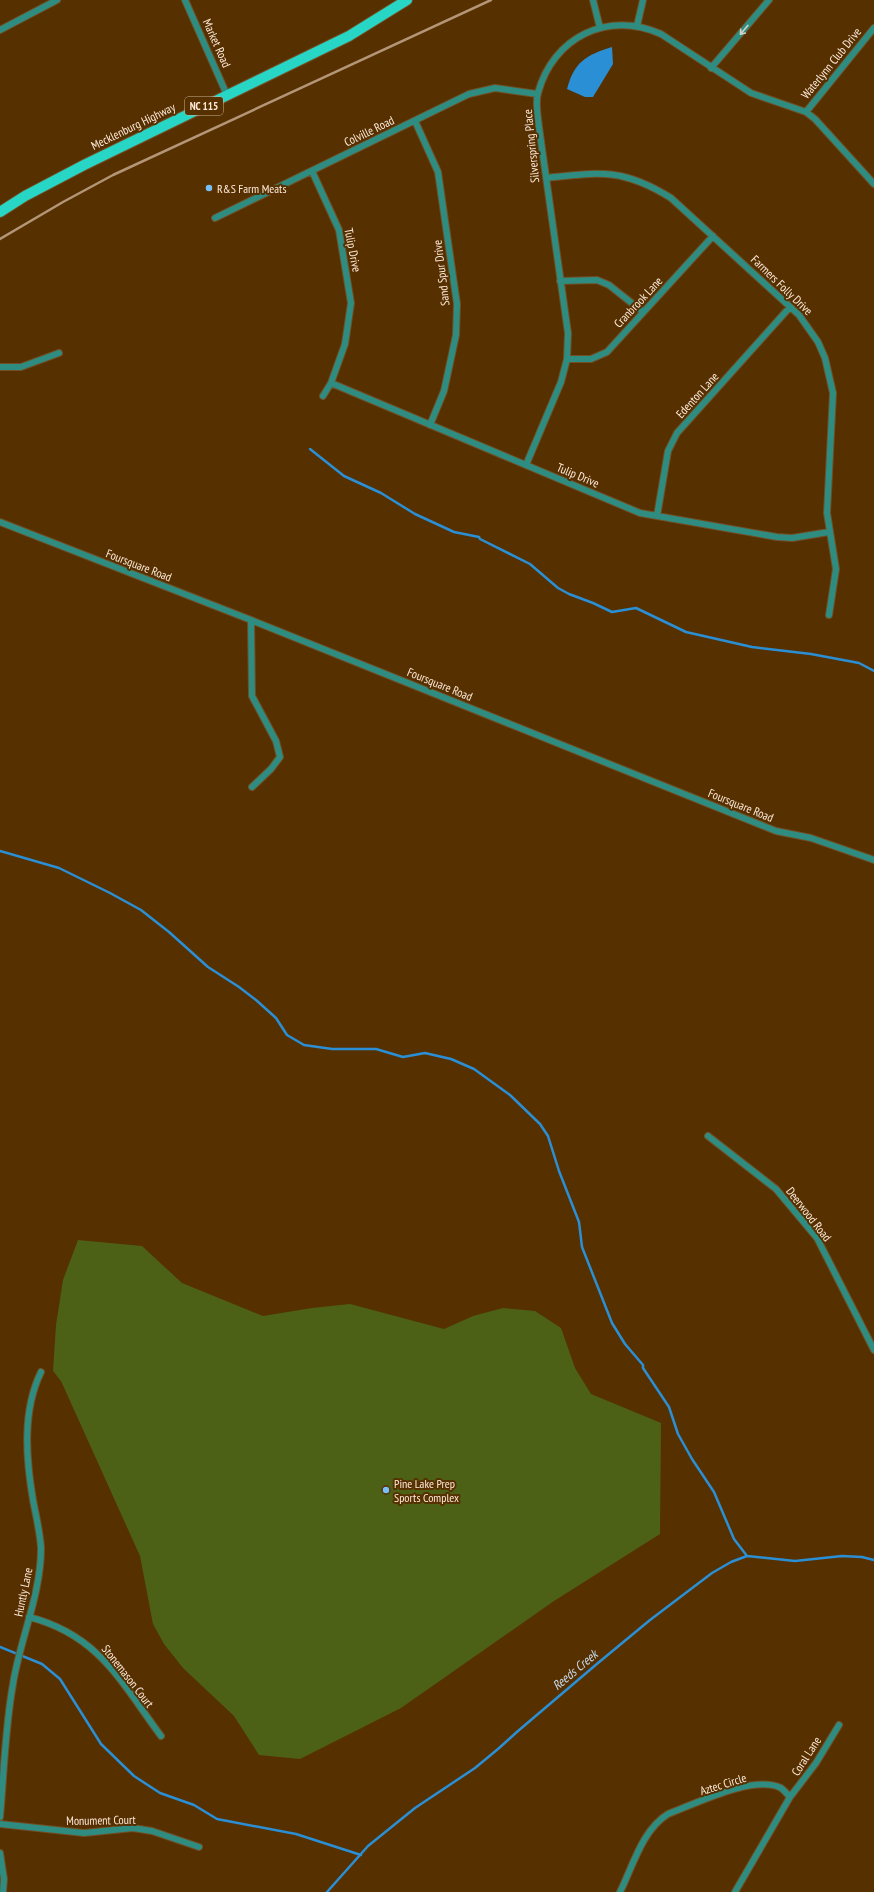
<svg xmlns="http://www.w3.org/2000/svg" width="874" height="1892" viewBox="0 0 874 1892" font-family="'PT Sans Narrow',sans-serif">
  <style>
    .green { fill: #4c6115 }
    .water { fill: #2a8fd4 }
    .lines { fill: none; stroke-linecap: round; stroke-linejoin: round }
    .stream { stroke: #2a8fd4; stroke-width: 2.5 }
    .minor-casing { stroke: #714e23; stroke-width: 8 }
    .primary-casing { stroke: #714e23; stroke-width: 12 }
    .minor { stroke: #2e8c81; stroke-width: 6 }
    .primary { stroke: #27d6c4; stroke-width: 10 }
    .rail { stroke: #b29677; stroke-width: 2.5 }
    .oneway { stroke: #d3d6c7 }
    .poi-dot { fill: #78bff8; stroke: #573000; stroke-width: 1.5 }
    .labels { text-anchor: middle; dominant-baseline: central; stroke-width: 4; stroke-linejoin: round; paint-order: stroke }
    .shield { fill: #573000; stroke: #cab298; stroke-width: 1 }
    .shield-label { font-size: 11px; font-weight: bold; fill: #fce9d9 }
    .street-label { font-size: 12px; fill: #fce9d9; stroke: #573000 }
    .poi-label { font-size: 12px; fill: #fce9d9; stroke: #573000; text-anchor: start }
    .water-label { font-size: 13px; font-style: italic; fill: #c5daec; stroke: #573000 }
  </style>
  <rect width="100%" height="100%" fill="#573000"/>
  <path class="green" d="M78 1240 142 1246 182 1283 263 1316 312 1308 350 1304 444 1329 473 1316 503 1308 535 1311 561 1328 575 1368 591 1394 661 1423 660 1534 554 1601 401 1708 300 1759 259 1755 234 1716 183 1668 164 1644 153 1624 140 1556 61 1381 53 1371 56 1325 63 1280Z"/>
  <path class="water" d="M612 47 613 64 593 97H585L567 89C574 62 586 55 612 47Z"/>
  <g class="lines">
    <path class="stream" d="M310 449 344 476 381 493 415 514 454 532 479 537 480 539 530 564 558 588 569 594 593 603 612 612 636 608 686 632 752 647 811 654 859 663 874 671
      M0 851 59 868 110 893 141 910 169 932 208 967 239 987 256 1000 276 1018 287 1035 304 1045 332 1049H376L403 1057 425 1053 451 1059 474 1069 510 1095 540 1124 548 1136 559 1171 579 1222 582 1247 612 1323 625 1344 643 1365V1368L669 1407 678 1434 692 1459 714 1492 734 1539 747 1556
      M0 1647 42 1664 60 1679 101 1744 134 1776 160 1793 194 1805 217 1819 296 1834 361 1855
      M327 1892 368 1846 415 1808 475 1768 498 1749 518 1731 598 1663 650 1620 712 1573 731 1562 747 1556 795 1561 842 1556 862 1557 874 1560"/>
    <g class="minor-casing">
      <path id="minor" d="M185 0 227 95
        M593 0 600 28
        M637 26 643 0
        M0 30 57 0
        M711 68 769 0
        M806 112 874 28
        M415 121 438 172 457 304 456 335 444 391 430 425
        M312 171 339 230 351 303 345 344 331 383 323 396
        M546 178C600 172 623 168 671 198L799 315 818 342 825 358 833 393 827 513 836 569 829 615
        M215 218 469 94 495 88 537 94
        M560 281 597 280 609 285 643 312
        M567 359H591L607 352 713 236
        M0 367H21L59 353
        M331 383 640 513 777 537 792 538 829 532
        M526 465 561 382 567 359 568 333 539 127C538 117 535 103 538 93 553 37 608 10 661 34L751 93 806 112 815 119 874 184
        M657 516 668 451 677 433 790 307
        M0 522 251 620 776 831 811 838 874 860
        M251 620 252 696 276 741 280 757 271 769 252 787
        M708 1136 776 1189 817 1238 874 1350
        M29 1617C99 1635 121 1682 161 1736
        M790 1797 816 1763 839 1725
        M0 1817C4 1773 5 1728 13 1684 20 1639 41 1595 41 1548 40 1532 36 1516 33 1500 26 1459 22 1411 41 1372
        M0 1824 84 1833 133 1828 152 1831 199 1847
        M0 1853 4 1879 3 1892
        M620 1892C633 1866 642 1830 668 1814 695 1804 754 1774 781 1788 784 1790 787 1794 790 1797L735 1892"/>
    </g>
    <g class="primary-casing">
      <path id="primary" d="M0 212 25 196 84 165 349 36 407 0"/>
    </g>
    <use href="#minor" class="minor"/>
    <use href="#primary" class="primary"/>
    <path class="rail" d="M0 239 63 202 113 175 491 0"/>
  </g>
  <defs><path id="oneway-shaft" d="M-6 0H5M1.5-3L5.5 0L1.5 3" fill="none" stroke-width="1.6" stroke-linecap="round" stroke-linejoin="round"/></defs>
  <use class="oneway" href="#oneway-shaft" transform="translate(744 30) rotate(130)"/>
  <g class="poi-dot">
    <circle cx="209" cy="188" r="4"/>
    <circle cx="386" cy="1490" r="4"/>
  </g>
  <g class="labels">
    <rect class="shield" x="185" y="97" width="38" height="18" rx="3"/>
    <g class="shield-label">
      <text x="204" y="106">NC 115</text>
    </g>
    <g class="street-label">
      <text transform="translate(217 43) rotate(66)">Market Road</text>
      <text transform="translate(831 63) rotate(-51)">Waterlynn Club Drive</text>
      <text transform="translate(133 126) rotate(-26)">Mecklenburg Highway</text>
      <text transform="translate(369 131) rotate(-26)">Colville Road</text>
      <text transform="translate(531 146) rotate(-96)">Silverspring Place</text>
      <text transform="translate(353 250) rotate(79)">Tulip Drive</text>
      <text transform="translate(441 273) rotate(-97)">Sand Spur Drive</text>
      <text transform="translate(782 285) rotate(44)">Farmers Folly Drive</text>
      <text transform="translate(638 302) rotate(-47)">Cranbrook Lane</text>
      <text transform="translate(697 395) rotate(-48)">Edenton Lane</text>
      <text transform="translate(578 475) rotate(23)">Tulip Drive</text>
      <text transform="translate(139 565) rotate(21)">Foursquare Road</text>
      <text transform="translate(440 684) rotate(22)">Foursquare Road</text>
      <text transform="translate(741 805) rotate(22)">Foursquare Road</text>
      <text transform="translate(809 1214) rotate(52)">Deerwood Road</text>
      <text transform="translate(23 1592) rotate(-78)">Huntly Lane</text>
      <text transform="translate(128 1676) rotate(52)">Stonemason Court</text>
      <text transform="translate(806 1756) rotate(-57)">Coral Lane</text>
      <text transform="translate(723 1784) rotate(-17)">Aztec Circle</text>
      <text transform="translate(101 1820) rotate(-1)">Monument Court</text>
    </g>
    <g class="poi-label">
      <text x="217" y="188">R&amp;S Farm Meats</text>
      <text x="394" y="1483">Pine Lake Prep<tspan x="394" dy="14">Sports Complex</tspan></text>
    </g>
    <g class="water-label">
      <text transform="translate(575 1670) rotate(-40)">Reeds Creek</text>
    </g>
  </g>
</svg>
